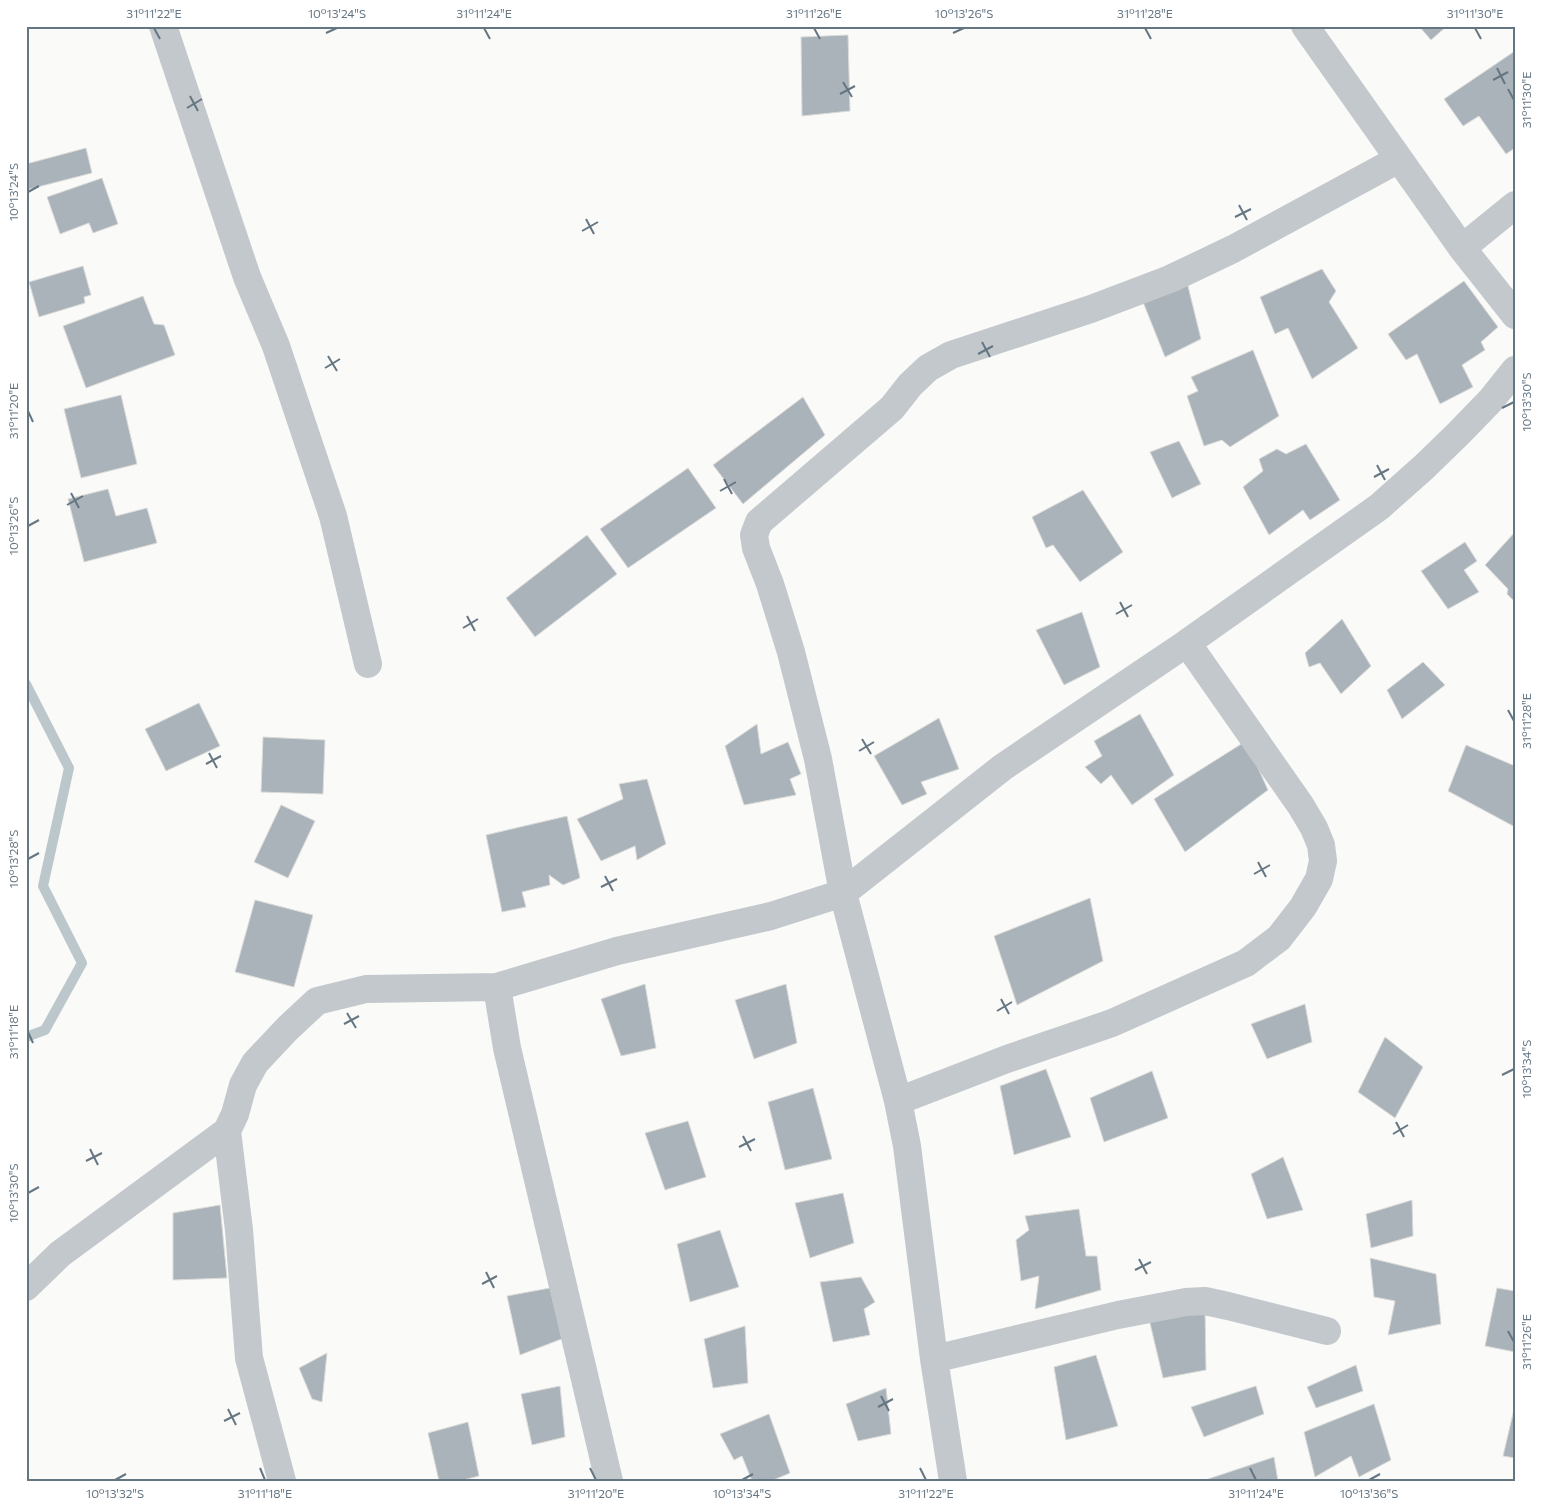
<svg xmlns="http://www.w3.org/2000/svg" width="1541" height="1507" viewBox="0 0 1541 1507" font-family="Commissioner,sans-serif">
  <style>
    .lines { fill: none; stroke-linecap: round; stroke-linejoin: round }
    .stream { stroke: #bbc7cb; stroke-width: 10 }
    .building { fill: #aab3b9; stroke: #dcdcda }
    .minor { stroke: #c3c8cc; stroke-width: 28 }
    .ticks { fill: none; stroke: #657683; stroke-width: 2 }
    .neatline { fill: none; stroke: #657683; stroke-width: 2 }
    .ticks-label { font-size: 12px; text-anchor: middle; fill: #657683 }
  </style>
  <rect width="100%" height="100%" fill="#fafaf8"/>
  <g class="lines">
    <path class="stream" d="M26 684 69 768 43 886 82 963 45 1030 26 1037"/>
  </g>
  <path class="building" d="M1419 26H1447L1431 40Z
    M848 35 850 111 802 116 801 37Z
    M1515 51V148L1506 154 1479 116 1463 126 1444 99Z
    M86 148 92 173 26 190V164Z
    M102 178 118 224 93 233 89 223 60 234 47 197Z
    M83 266 91 295 84 297 85 303 39 317 29 282Z
    M1322 269 1336 291 1329 302 1358 348 1312 379 1288 328 1275 334 1260 297Z
    M1464 281 1498 327 1481 342 1485 350 1462 365 1473 387 1440 404 1417 354 1406 360 1388 334Z
    M1187 282 1201 339 1165 357 1141 297Z
    M143 296 154 324 164 325 175 355 86 388 63 326Z
    M1253 350 1279 416 1230 447 1222 440 1204 446 1187 396 1198 391 1191 377Z
    M121 395 137 464 81 478 64 409Z
    M803 397 825 435 743 504 713 465Z
    M1179 441 1201 484 1172 498 1150 452Z
    M1306 444 1340 500 1310 520 1303 510 1269 535 1243 487 1263 471 1259 459 1277 449 1286 454Z
    M688 468 716 508 628 568 600 529Z
    M108 489 116 516 147 508 157 543 84 562 68 499Z
    M1083 490 1123 552 1080 582 1053 545 1046 548 1032 517Z
    M1515 532V602L1507 594 1508 589 1485 565Z
    M587 535 617 574 535 637 506 598Z
    M1465 542 1477 561 1464 570 1479 592 1448 609 1421 571Z
    M1082 612 1100 667 1064 685 1036 630Z
    M1342 619 1371 666 1341 694 1320 663 1309 667 1305 653Z
    M1423 662 1445 685 1402 719 1387 690Z
    M199 703 220 746 166 771 145 729Z
    M1140 714 1174 775 1132 805 1111 775 1101 784 1085 767 1102 756 1094 741Z
    M939 718 959 769 921 782 927 794 902 805 874 756Z
    M757 724 761 754 788 742 801 774 790 779 796 795 744 805 725 746Z
    M263 737 325 740 323 794 261 792Z
    M1246 741 1268 790 1185 852 1154 799Z
    M1466 745 1515 766V827L1448 791Z
    M647 779 666 844 637 860 635 846 601 861 577 819 623 799 619 784Z
    M281 805 315 821 288 878 254 862Z
    M567 816 580 878 563 885 549 875 550 885 522 892 526 907 502 912 486 835Z
    M1090 898 1103 961 1017 1005 994 936Z
    M255 900 313 915 294 987 235 972Z
    M645 984 656 1048 621 1056 601 999Z
    M786 984 797 1043 754 1059 735 1000Z
    M1305 1004 1312 1042 1267 1059 1251 1024Z
    M1385 1037 1423 1067 1395 1118 1358 1092Z
    M1046 1069 1071 1137 1014 1155 1000 1086Z
    M1152 1071 1168 1118 1104 1142 1090 1098Z
    M813 1088 832 1159 785 1170 768 1102Z
    M688 1121 706 1177 665 1190 645 1133Z
    M1283 1157 1303 1210 1267 1219 1251 1174Z
    M843 1193 854 1243 810 1258 795 1203Z
    M1412 1200 1413 1236 1371 1248 1366 1214Z
    M220 1205 227 1278 173 1280V1213Z
    M1079 1209 1086 1256H1097L1101 1290 1035 1309 1039 1276 1021 1281 1016 1240 1029 1230 1025 1216Z
    M720 1230 739 1287 690 1302 677 1244Z
    M1370 1258 1436 1274 1441 1324 1388 1335 1395 1301 1374 1297Z
    M861 1277 875 1302 864 1309 870 1335 833 1342 820 1282Z
    M555 1287 564 1338 520 1355 507 1296Z
    M1497 1288 1515 1291V1352L1485 1346Z
    M1205 1308 1206 1370 1163 1378 1149 1319Z
    M745 1326 748 1383 713 1388 704 1339Z
    M327 1353 322 1402 312 1399 299 1368Z
    M1096 1355 1118 1426 1066 1440 1054 1367Z
    M1356 1365 1363 1391 1316 1408 1307 1387Z
    M560 1386 565 1437 532 1445 521 1394Z
    M1256 1386 1264 1414 1204 1437 1191 1407Z
    M886 1388 891 1434 858 1441 846 1404Z
    M1374 1404 1391 1460 1359 1477 1351 1456 1315 1477 1304 1432Z
    M1515 1405V1458L1503 1456Z
    M769 1414 790 1473 771 1481H752L742 1456 734 1460 720 1434Z
    M468 1422 479 1476 459 1481H439L428 1433Z
    M1274 1457 1278 1481H1202Z"/>
  <g class="lines">
    <path class="minor" d="M163 26 247 277 276 346 333 516 368 664
      M1305 26 1462 248 1515 315
      M1462 248 1515 205
      M497 987 507 1048 609 1481
      M898 1101 1007 1059 1112 1023 1246 963 1279 938 1303 907 1319 879 1323 861 1321 845 1314 828 1301 806 1187 643
      M227 1131 239 1230 249 1358 282 1481
      M26 1287 60 1254 227 1131 235 1114 243 1085 255 1063 288 1028 317 1001 366 989 497 987 617 951 771 916 843 893 1003 767 1187 643 1379 507 1424 467 1458 434 1491 400 1515 370
      M934 1359 1118 1315 1186 1302 1205 1301 1228 1306 1327 1331
      M953 1481 934 1359 907 1146 898 1101 843 893 818 759 791 652 770 584 756 548 754 535 759 522 892 408 910 385 928 368 951 355 1091 309 1170 279 1233 249 1399 159"/>
  </g>
  <path class="ticks" d="M154 28 160 39M484 28 490 39M814 28 820 39M1145 28 1151 39M1475 28 1481 39M326 33 337 28M953 33 964 28M1497 68 1505 84M1493 80 1508 72M843 82 852 97M1508 89 1514 100M840 94 855 86M190 96 198 111M187 108 202 99M28 192 39 186M1239 205 1247 220M1235 217 1251 209M586 219 594 234M582 231 598 222M982 342 990 357M978 354 993 346M328 356 337 371M325 368 340 359M1502 408 1514 402M28 411 33 422M1377 465 1385 480M1374 477 1389 469M724 479 732 494M720 491 736 482M71 493 79 508M67 505 83 496M28 526 39 520M1120 602 1128 617M1116 614 1132 605M467 616 475 631M463 628 478 619M1508 710 1514 721M862 739 871 754M859 751 874 742M209 753 217 768M206 764 221 756M28 859 39 853M1258 862 1266 877M1254 874 1270 865M605 876 613 891M601 887 617 879M1001 999 1009 1014M997 1011 1012 1002M347 1013 356 1028M344 1024 359 1016M28 1032 33 1043M1502 1075 1514 1069M1396 1122 1404 1137M1393 1134 1408 1125M743 1136 751 1151M739 1147 755 1139M90 1149 98 1165M86 1161 102 1153M28 1193 39 1187M1139 1259 1147 1274M1135 1270 1151 1262M486 1272 494 1288M482 1284 497 1276M1508 1331 1514 1342M881 1396 889 1411M878 1407 893 1399M228 1409 236 1425M224 1421 240 1413M260 1468 265 1480M590 1468 596 1480M920 1468 926 1480M1250 1468 1256 1480M115 1480 126 1474M742 1480 753 1474M1369 1480 1380 1474"/>
  <rect width="1541" height="1507" fill="none" stroke="#ffffff" stroke-width="55"/>
  <rect x="28" y="28" width="1486" height="1452" class="neatline"/>
  <g class="ticks-label">
    <text x="154" y="18">31°11'22"E</text>
    <text x="337" y="18">10°13'24"S</text>
    <text x="484" y="18">31°11'24"E</text>
    <text x="814" y="18">31°11'26"E</text>
    <text x="964" y="18">10°13'26"S</text>
    <text x="1145" y="18">31°11'28"E</text>
    <text x="1475" y="18">31°11'30"E</text>
    <text transform="translate(1527 100) rotate(-90)" y="4">31°11'30"E</text>
    <text transform="translate(14 192) rotate(-90)" y="4">10°13'24"S</text>
    <text transform="translate(1527 402) rotate(-90)" y="4">10°13'30"S</text>
    <text transform="translate(14 411) rotate(-90)" y="4">31°11'20"E</text>
    <text transform="translate(14 526) rotate(-90)" y="4">10°13'26"S</text>
    <text transform="translate(1527 721) rotate(-90)" y="4">31°11'28"E</text>
    <text transform="translate(14 859) rotate(-90)" y="4">10°13'28"S</text>
    <text transform="translate(14 1032) rotate(-90)" y="4">31°11'18"E</text>
    <text transform="translate(1527 1069) rotate(-90)" y="4">10°13'34"S</text>
    <text transform="translate(14 1193) rotate(-90)" y="4">10°13'30"S</text>
    <text transform="translate(1527 1342) rotate(-90)" y="4">31°11'26"E</text>
    <text x="115" y="1498">10°13'32"S</text>
    <text x="265" y="1498">31°11'18"E</text>
    <text x="596" y="1498">31°11'20"E</text>
    <text x="742" y="1498">10°13'34"S</text>
    <text x="926" y="1498">31°11'22"E</text>
    <text x="1256" y="1498">31°11'24"E</text>
    <text x="1369" y="1498">10°13'36"S</text>
  </g>
</svg>
